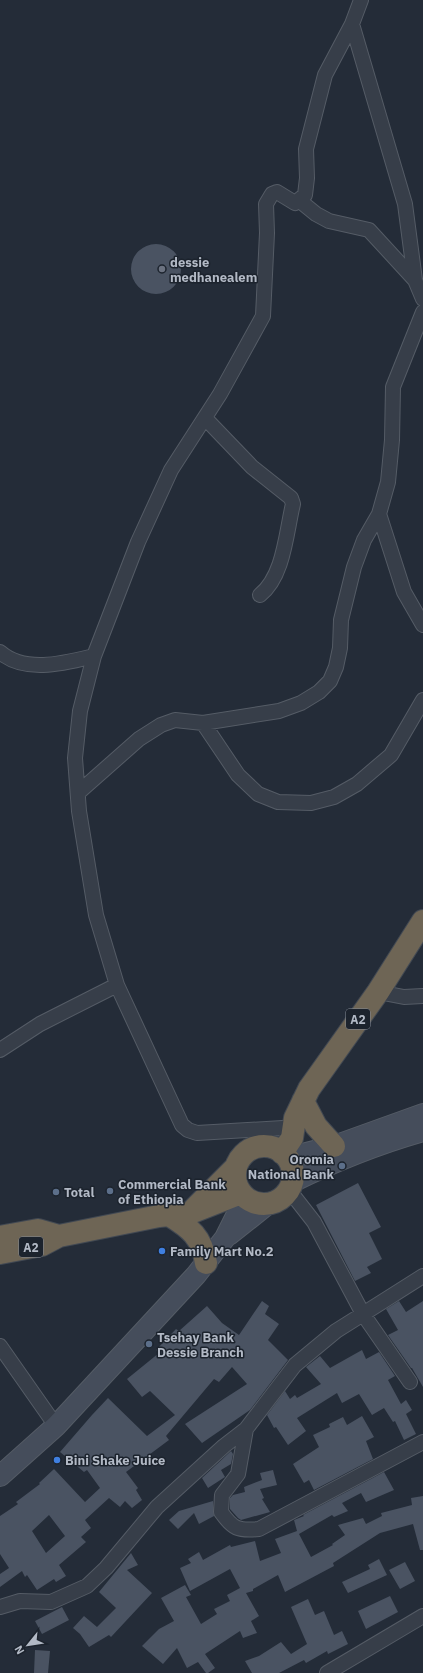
<svg xmlns="http://www.w3.org/2000/svg" width="423" height="1673" viewBox="0 0 423 1673" font-family="'IBM Plex Sans',sans-serif">
  <style>
    .building { fill: #4a5362; fill-rule: evenodd }
    .lines { fill: none; stroke-linecap: round; stroke-linejoin: round }
    .street-casing { stroke: #555c66; stroke-width: 16 }
    .secondary-casing { stroke: #555c66; stroke-width: 22 }
    .highway-casing { stroke: #424953; stroke-width: 24 }
    .street { stroke: #373e49; stroke-width: 14 }
    .secondary { stroke: #454d5b; stroke-width: 20 }
    .highway { stroke: #6e6555; stroke-width: 22 }
    .worship-dot { fill: #6b7280; stroke: #1c232d; stroke-width: 1.5 }
    .service-dot { fill: #5c6f8a; stroke: #1c232d; stroke-width: 1.5 }
    .shop-dot { fill: #3f7fe0; stroke: #1c232d; stroke-width: 1.5 }
    .labels { text-anchor: middle; dominant-baseline: central; stroke-width: 3; stroke-linejoin: round; paint-order: stroke }
    .shield { fill: #1c232d; stroke: #858c97; stroke-width: 1 }
    .shield-label { font-size: 12px; font-weight: bold; fill: #b2b9c5 }
    .poi-label { font-size: 13px; font-weight: bold; fill: #b2b9c5; stroke: #1c232d; text-anchor: start }
  </style>
  <rect width="100%" height="100%" fill="#242c38"/>
  <path class="building" d="M131 269a25 25 0 1 1 50 0a25 25 0 1 1-50 0Z
    M358 1183 381 1227 369 1233 382 1259 367 1267 371 1273 355 1281 316 1205Z
    M262 1301 269 1306 265 1314 279 1324 268 1340 288 1360 250 1410 202 1443 185 1424 247 1384 232 1367 219 1382 214 1379 166 1436 169 1440 126 1472 138 1488 136 1490 142 1500 132 1508 125 1501 120 1507 109 1498 85 1520 91 1528 81 1537 86 1542 59 1565 66 1576 56 1582 54 1579 37 1590 27 1575 25 1577 22 1571 0 1587V1574L9 1568 0 1554V1516L18 1504 16 1502 40 1484 39 1483 54 1469 85 1502 100 1488 87 1470 84 1472 60 1452 92 1415 108 1398 147 1436 175 1415 150 1391 142 1397 127 1379 159 1353 156 1350 176 1329 179 1331 207 1306 222 1323 239 1335ZM49 1515 65 1536 46 1553 32 1531Z
    M399 1301 406 1312 423 1301V1387L412 1368H411L388 1335 398 1330 386 1309Z
    M362 1350 366 1359 379 1352 395 1376 388 1380 401 1404 406 1400 412 1410 406 1414 416 1434 404 1440 395 1421 393 1422 384 1408 372 1415 359 1394 342 1403 337 1393 297 1418 306 1431 288 1445 276 1427 274 1428 267 1415 285 1391 290 1399 295 1395 297 1398 321 1384 306 1367 320 1356 330 1368Z
    M362 1416 374 1437 366 1441 373 1459 314 1490 309 1480 304 1483 293 1464 319 1447 313 1435 330 1427 329 1424 343 1417 347 1425Z
    M231 1451 233 1454 231 1464 221 1470 225 1477 208 1488 202 1478Z
    M273 1470 277 1485 260 1489 264 1498 262 1499 270 1512 241 1520 238 1518 230 1509V1498L233 1495 245 1492 244 1487 262 1480 260 1473Z
    M384 1472 394 1490 366 1502 361 1493 342 1503 348 1511 334 1517 332 1515 299 1534 311 1557 333 1545 332 1544 345 1535 338 1525 363 1518 366 1524 382 1516 381 1513 412 1505 411 1498 423 1496V1550H420L413 1524 380 1533 333 1563 334 1566 285 1592 278 1575 253 1589V1591L246 1593 259 1616 251 1621 257 1633 243 1638 240 1631 205 1654 215 1668 208 1673H206L198 1662 187 1668 177 1648 163 1664 142 1646 159 1629 174 1621 161 1598 185 1585 191 1595 186 1597 201 1624 217 1614 214 1609 230 1601 227 1595 240 1588 230 1569 190 1591 180 1568 191 1563 188 1559 199 1552 203 1560 230 1545 231 1547 255 1541 260 1561 281 1553 275 1539 297 1531 294 1520 304 1516 303 1515Z
    M213 1501 214 1516 199 1524 194 1513 178 1529 169 1520 179 1511Z
    M131 1553 138 1565 127 1570 152 1593 111 1637 109 1635 89 1647 80 1634 73 1628 84 1616 97 1627 116 1608 99 1592Z
    M379 1559 387 1575 348 1593 342 1582 370 1569 368 1565Z
    M405 1562 415 1581 400 1589 389 1570Z
    M390 1596 398 1612 366 1629 358 1611Z
    M308 1599 315 1615 324 1611 334 1635 342 1631 348 1644 328 1654 327 1651 306 1663 304 1660 279 1673H252L245 1661 259 1656 281 1642 291 1654 307 1644 291 1607Z
    M62 1607 69 1620 42 1634 35 1621Z
    M35 1650 50 1651 48 1673H34Z"/>
  <g class="lines">
    <g class="street-casing">
      <path id="street" d="M352 24 405 204 415 280
        M300 201 316 214 329 221 369 230 415 280 423 299
        M205 418 252 467 291 498 293 504C286 533 284 576 260 595
        M379 514 404 592 423 625
        M0 652C25 674 65 663 94 656
        M203 723 238 775 258 794 278 802 311 803 334 797 357 784 391 755 423 700
        M79 792 139 739 161 725 175 720 203 723 279 711 301 703 319 692 330 681 336 667 340 648 341 620 354 567 364 540 379 514 388 482 392 440 393 387 423 312
        M378 992 404 997 423 996
        M0 1050 40 1024 117 985
        M283 1128 197 1133 188 1130 182 1125 117 985 96 915 79 811 75 758 80 711 94 656 138 542 171 470 220 394 263 316 267 233 266 204 272 194 277 192 295 203 305 195 307 178 306 149 325 75 352 24 361 0
        M289 1190 314 1222 363 1314 423 1276
        M0 1346 56 1426
        M246 1429 238 1474 222 1495 221 1512C233 1529 238 1531 259 1529L423 1442
        M0 1607 20 1601 51 1602 87 1586 106 1568 157 1507 224 1446 246 1429 295 1365 336 1331 363 1314 410 1382
        M327 1673 423 1616"/>
    </g>
    <g class="secondary-casing">
      <path id="secondary" d="M287 1158 334 1146 423 1114
        M292 1182C335 1161 377 1144 423 1131
        M229 1235 268 1204
        M0 1476 56 1426 196 1275 225 1238 245 1198"/>
    </g>
    <g class="highway-casing">
      <path id="highway" d="M303 1101 316 1126 334 1146
        M235 1175a29 29 0 1 1 58 0a29 29 0 1 1-58 0Z
        M282 1153 292 1138 295 1118 309 1089 378 992 423 921
        M195 1208 236 1167
        M169 1215C190 1228 202 1237 206 1263
        M0 1237 38 1230 59 1236
        M0 1253 42 1245 59 1236 159 1216 190 1213 241 1193"/>
    </g>
    <use href="#street" class="street"/>
    <use href="#secondary" class="secondary"/>
    <use href="#highway" class="highway"/>
  </g>
  <circle class="worship-dot" cx="162" cy="269" r="4"/>
  <g class="service-dot">
    <circle cx="342" cy="1166" r="4"/>
    <circle cx="110" cy="1191" r="4"/>
    <circle cx="56" cy="1192" r="4"/>
    <circle cx="149" cy="1344" r="4"/>
  </g>
  <g class="shop-dot">
    <circle cx="162" cy="1251" r="4"/>
    <circle cx="57" cy="1460" r="4"/>
  </g>
  <g class="labels">
    <g class="shield">
      <rect x="346" y="1009" width="24" height="20" rx="3"/>
      <rect x="19" y="1237" width="24" height="20" rx="3"/>
    </g>
    <g class="shield-label">
      <text x="358" y="1019">A2</text>
      <text x="31" y="1247">A2</text>
    </g>
    <g class="poi-label">
      <text x="170" y="262">dessie<tspan x="170" dy="15">medhanealem</tspan></text>
      <text x="334" y="1159" text-anchor="end">Oromia<tspan x="334" dy="15">National Bank</tspan></text>
      <text x="118" y="1184">Commercial Bank<tspan x="118" dy="15">of Ethiopia</tspan></text>
      <text x="64" y="1192">Total</text>
      <text x="170" y="1251">Family Mart No.2</text>
      <text x="157" y="1337">Tsehay Bank<tspan x="157" dy="15">Dessie Branch</tspan></text>
      <text x="65" y="1460">Bini Shake Juice</text>
    </g>
  </g>
  <g transform="translate(28 1645) rotate(240)" stroke="#1c232d" stroke-width="3" paint-order="stroke">
  <path d="M0-3L7 15L0 10L-7 15Z" fill="#b2b9c5"/>
  <text y="-6" font-size="11" font-weight="bold" text-anchor="middle" fill="#b2b9c5">N</text>
  </g>
</svg>
